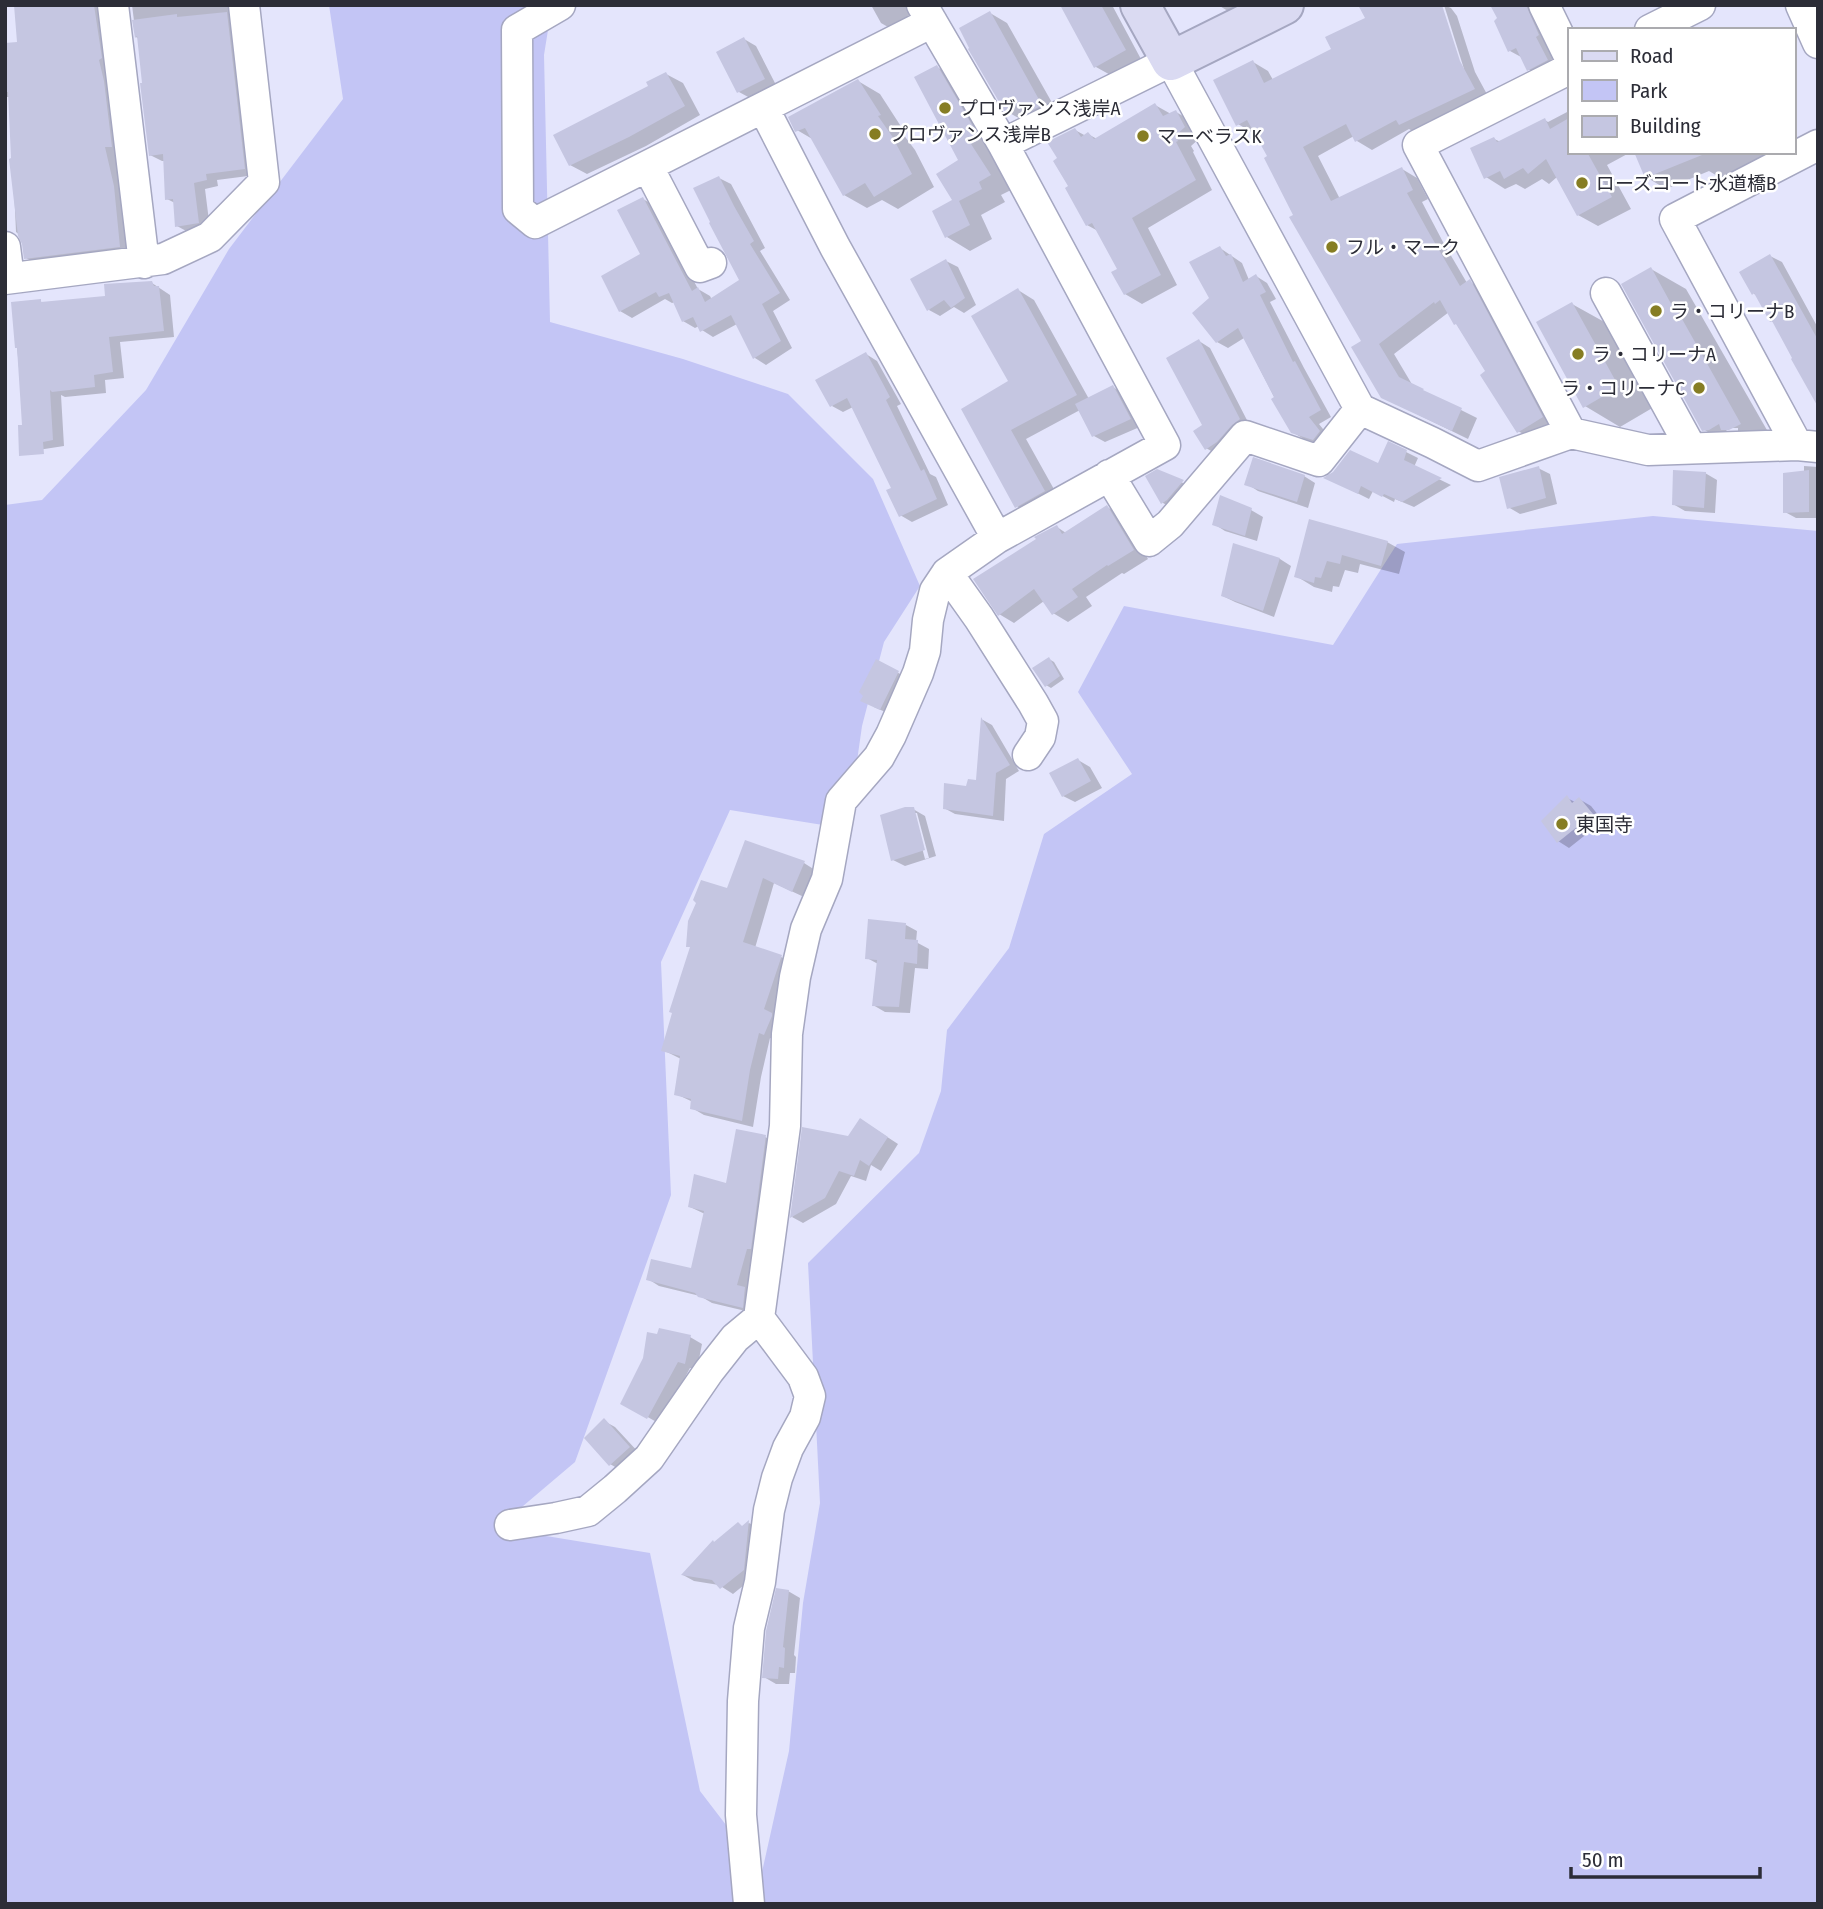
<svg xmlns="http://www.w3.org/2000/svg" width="1823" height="1909" viewBox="0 0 1823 1909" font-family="'Fira Sans Condensed','Noto Sans JP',sans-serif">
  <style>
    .green { fill: #c3c5f5 }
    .shadow { fill: #0003; fill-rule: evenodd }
    .building { fill: #c5c6e1 }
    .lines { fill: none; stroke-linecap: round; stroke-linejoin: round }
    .street-casing { stroke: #a5a7c1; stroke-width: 33 }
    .secondary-casing { stroke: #a5a7c1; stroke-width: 42 }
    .street { stroke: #fff; stroke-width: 30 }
    .secondary { stroke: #dadaf2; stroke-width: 38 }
    .poi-dot { fill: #867d23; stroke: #fff; stroke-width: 2.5 }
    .labels { text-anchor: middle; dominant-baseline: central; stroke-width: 5; stroke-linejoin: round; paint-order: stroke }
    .poi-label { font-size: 19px; fill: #2c2d37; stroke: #fff; text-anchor: start }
  </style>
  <rect width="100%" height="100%" fill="#e4e5fc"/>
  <path class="green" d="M329 5H552L544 55 550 322 683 359 788 394 873 479 920 586 884 642 862 726 857 761 823 825 730 810 661 962 671 1195 575 1462 497 1528 650 1553 700 1791 762 1872 789 1751 803 1603 820 1503 808 1263 919 1153 941 1091 947 1030 1009 948 1044 834 1132 774 1078 692 1124 606 1333 645 1397 544 1653 516 1818 531V1904H6L5 505 42 500 146 390 229 249 343 99Z"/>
  <path class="shadow" d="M132 5H236L256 175 217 180 218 186 205 189 210 229 188 232 177 226 175 203 167 199 165 161H162L150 155 139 39 136 37Z
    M871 5H923L907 38 881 23Z
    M1062 5H1112L1142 61 1114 77 1096 67Z
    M1218 5H1261L1241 19Z
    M1444 5 1451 8 1457 16 1475 72 1489 98 1416 133 1409 129 1372 150 1357 141 1354 136 1318 156 1340 199 1402 169 1417 178 1428 199 1422 202 1443 242 1467 283 1470 282 1485 291 1557 426 1534 440 1518 431 1487 372 1449 312 1394 354 1413 386 1477 418 1468 439 1382 397 1363 342 1295 216 1270 156 1256 132 1253 133 1238 124 1253 62 1268 71 1273 80 1464 69Z
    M1492 5H1532L1558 67 1540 76 1528 69 1521 57 1510 51 1500 19Z
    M95 6 107 13 123 152 116 153 125 194 131 252 37 264 26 258 21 236 16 232 10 97H5V44H19L88 7Z
    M990 13 1007 23 1059 115 1024 121 1006 111Z
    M744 39 756 46 776 85 750 98 739 92Z
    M937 67 960 81 1001 153 993 157 1013 189 1001 195 1005 202 981 215 992 239 970 251 947 237 960 161Z
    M666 74 683 83 700 115 646 146 587 174 570 165Z
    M858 81 880 94 902 128 900 130 915 150 934 187 898 209 882 200 867 208 844 195 814 140 797 130Z
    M1155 105 1171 114 1176 112 1193 122 1201 137 1191 146 1194 151 1193 152 1212 190 1148 228 1177 285 1142 304 1125 294 1119 270 1098 231 1087 225 1070 187 1075 130 1086 136 1088 134 1097 139Z
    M1569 111V152H1631L1607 165 1631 209 1598 226 1578 215 1557 177 1549 184 1542 179 1525 189 1516 184 1505 189 1486 177 1494 139 1501 142 1545 120 1548 122Z
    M1635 152H1790L1729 183 1709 171 1666 189 1646 177Z
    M719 178 731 184 765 248 760 251 790 300 773 311 792 348 766 365 755 358 737 324 713 337 702 330 699 326 695 328 683 321 675 302 672 303 665 299 632 318 620 311 643 255V199L655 206 698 289 710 296 712 300 742 281Z
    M1220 248 1242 263 1249 280 1256 276 1267 283 1276 299 1270 302 1304 368 1331 417 1319 424 1331 439 1325 446 1304 439 1292 432 1244 338 1228 348 1217 342 1211 298Z
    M1770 256 1782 262 1818 328V395L1775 323 1771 321 1757 296 1753 293Z
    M946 261 958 267 976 305 964 313 954 307 940 316 929 310Z
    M1651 269 1686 289 1775 444 1738 450 1703 429ZM1724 428H1738V431L1728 432Z
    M152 283 170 295 174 337 120 342 124 378 105 380 106 393 65 397 61 395 64 446 38 450 26 444 13 303 40 301 45 304 107 297Z
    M1018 290 1034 300 1089 399 1113 387 1124 394 1142 426 1105 442 1094 436 1080 410 1026 439 1060 500 1033 516 1017 506 963 410 1011 382Z
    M1572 304 1608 324 1654 407 1620 427 1585 406Z
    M1199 341 1210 348 1250 426 1218 455 1206 448Z
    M866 354 877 361 901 404 897 406 930 474 936 477 948 505 912 522 900 515 893 488 853 407 843 412 832 406Z
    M1388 443 1418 458 1414 467 1451 485 1414 507 1395 499 1394 502 1373 491 1369 499 1337 483 1379 466Z
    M1804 466 1818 467V518H1796L1785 512 1804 472Z
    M1538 468 1550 474 1557 504 1520 514 1508 507Z
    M1157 471 1194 488 1174 509 1163 503Z
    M1705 473 1717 480 1715 513 1685 511 1673 504Z
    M1304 476 1315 483 1308 508 1258 491 1247 484Z
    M1107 507 1122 516 1148 559 1124 574 1122 573 1086 597 1092 606 1068 622 1053 613 1044 601 1014 623 999 614 1057 527 1066 533Z
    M1251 510 1263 517 1257 541 1225 531 1214 524Z
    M1310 521 1387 542 1405 552 1399 574 1360 564 1358 573 1345 570 1339 587 1333 586 1332 592 1314 587 1296 576Z
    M1235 546 1280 559 1291 566 1274 617 1235 602 1223 596Z
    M1049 659 1054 662 1064 679 1051 688 1046 685Z
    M877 661 909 679 892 715 874 707Z
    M983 720 992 725 1019 771 1006 779 1004 821 955 814 944 808 967 788 977 782Z
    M1078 760 1090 767 1102 788 1075 802 1063 796Z
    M1567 798 1575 802 1579 799 1591 806 1603 821 1569 848 1558 841Z
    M913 809 925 816 936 856 905 866 893 860ZM913 813H917L929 858 925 859Z
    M804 863 815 870 804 897 774 883 755 948 781 957 793 963 776 1040 770 1038 761 1077 753 1127 704 1115 692 1108 693 1102 676 1094 681 1059 663 1050 728 890Z
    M906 925 917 931 916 942 929 949 928 969 915 968 910 1013 885 1012 873 1005 878 964 867 958Z
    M872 1127 898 1144 881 1171 871 1165 866 1181 851 1176 836 1204 803 1223 792 1217 849 1137Z
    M765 1137 777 1143 754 1313 712 1303 700 1296 659 1286 648 1279 692 1270 705 1214 690 1207 728 1185Z
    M690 1337 702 1344 697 1369 690 1368 660 1424 623 1403Z
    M604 1421 615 1427 640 1454 622 1471 610 1464Z
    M749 1523 760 1529 755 1576 733 1594 719 1585 694 1581 683 1575 715 1544Z
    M788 1591 800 1598 794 1655 796 1657 795 1673H790L789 1684H776L764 1677Z"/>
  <path class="building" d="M14 5H94L102 58 99 60 104 81 112 147H105L114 186 120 247 24 259 22 244 18 236 9 159 11 158 8 92H5V43L17 42Z
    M1060 5H1101L1126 50 1094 68Z
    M1358 5H1442L1460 61 1475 89 1399 125 1396 120 1355 142 1346 124 1303 147 1331 201 1402 167 1413 190 1407 193 1428 231 1460 286 1470 279 1543 417 1517 433 1480 375 1485 371 1456 324 1454 325 1440 300 1435 304 1434 302 1379 344 1399 377 1424 389 1423 390 1462 408 1452 431 1381 398 1351 347 1361 341 1289 217 1293 215 1264 158 1267 156 1247 120 1236 126 1213 80 1253 60 1264 83 1331 49 1325 37 1365 18Z
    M1490 5H1526L1539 35 1536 37 1548 60 1527 71 1516 48 1508 52 1494 21 1497 18Z
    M990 11 1042 105 1027 113 1020 103 1005 112 968 49 969 48 959 28Z
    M227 12 245 169 206 174 207 180 194 183 199 223 175 227 173 199 165 200 163 154 149 156 140 83H142L137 36 135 38 132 20 177 14V17Z
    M744 37 765 79 737 93 716 52Z
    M937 65 975 130 979 140 971 144 991 175 979 182 982 189 959 201 970 225 945 238 932 211 952 200 936 174 958 160 914 77Z
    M666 72 685 106 629 137 569 166 553 135 648 86 646 82Z
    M858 79 881 115 878 116 892 136 912 174 874 197 865 183 843 196 805 128 795 132 788 117Z
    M1155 103 1163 116 1176 110 1185 127 1175 136 1178 141 1176 142 1196 180 1132 218 1161 275 1124 295 1111 272 1117 269 1092 223 1086 226 1065 188 1068 186 1053 161 1057 158 1047 142 1075 128 1081 137 1088 132 1094 139Z
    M1545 118 1550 129 1569 118V152H1587L1612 197 1577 216 1546 159 1528 174 1523 168 1504 179 1500 171 1484 179 1470 148 1494 137 1497 142Z
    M1634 152H1707V153L1645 178Z
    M719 176 734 206 754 241 750 244 780 293 762 304 781 341 753 359 731 315 700 332 693 317 682 322 669 293 659 297 656 292 619 312 601 276 640 254 617 210 643 197 692 291 698 287 705 302 739 280 709 223 710 222 693 188Z
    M1220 246 1226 256 1231 254 1243 282 1256 274 1266 292 1260 295 1293 362 1295 361 1321 410 1309 417 1320 431 1313 440 1291 433 1271 399 1274 397 1238 328 1216 343 1192 313 1209 298 1189 262Z
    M1770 254 1818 340V407L1791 359 1792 358 1772 321 1770 322 1754 293 1752 295 1739 272Z
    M946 259 965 298 951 308 944 300 927 311 910 279Z
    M1651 267 1675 311 1677 310 1741 424 1729 430H1721L1719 424 1709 430 1702 431 1621 284Z
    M152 281 154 286H159L164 331 109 337 113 372 94 375 95 387 52 392 50 390 53 440 43 442 44 454 19 456 18 425H22L17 348H15L11 302 41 299V302L105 296 104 284Z
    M1018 288 1077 395 1011 430 1045 491 1015 508 961 409 1008 381 971 316Z
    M1572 302 1619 387 1583 408 1536 322Z
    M1199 339 1240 419 1232 425 1217 442 1205 450 1193 431 1202 425 1166 358Z
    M866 352 890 397 886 400 921 471 924 469 937 499 899 517 886 490 891 488 847 398 830 407 815 380Z
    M1113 385 1131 419 1092 437 1075 404Z
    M1388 441 1407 450 1404 460 1442 478 1402 502 1384 494 1382 497 1361 486 1358 494 1323 478 1333 472 1350 450 1378 463Z
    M1253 457 1305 475 1297 502 1244 485Z
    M1539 466 1546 498 1507 509 1499 477Z
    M1157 469 1184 480 1167 500 1161 504 1145 476Z
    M1673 470 1706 472 1704 508 1672 505Z
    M1809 470V512L1783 513V473Z
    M1220 495 1252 508 1245 536 1212 525Z
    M1107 505 1134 550 1108 566 1107 565 1072 589 1078 597 1052 615 1034 589 998 616 973 579 1036 539 1034 537 1057 525 1062 534Z
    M1309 519 1388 541 1381 566 1342 555 1340 564 1327 561 1321 578 1315 577 1314 583 1294 577Z
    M1233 543 1280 558 1263 611 1221 596Z
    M1049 657 1060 676 1045 687 1032 668Z
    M876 659 899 671 880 710 860 701 863 696 859 692Z
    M981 717 1010 765 996 773 993 816 943 809 944 783 966 786 968 779 976 780Z
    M1078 758 1091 781 1062 797 1049 773Z
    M1567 795 1572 803 1579 797 1593 814 1557 843 1541 821Z
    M905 807H914L925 850 891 861 880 815Z
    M745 840 805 861 792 892 763 878 743 942 782 955 764 1009 772 1013V1016L764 1035 759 1033 750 1070 742 1121 690 1109 691 1099 674 1095 680 1056 661 1051 672 1013 669 1012 690 947H686L688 921 696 903 693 900 701 880 727 888Z
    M868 919 906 923 905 939 918 940 917 964 904 962 899 1007 872 1006 877 960 865 959Z
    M860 1118 888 1137 869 1166 860 1160 854 1176 839 1171 825 1198 790 1218 802 1127 848 1136Z
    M736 1129 766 1135 751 1249H747L737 1285 745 1287 743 1308 698 1297 695 1293 646 1280 651 1259 691 1268 704 1211 688 1207 694 1174 726 1183Z
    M659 1328 691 1335 685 1364 678 1362 647 1419 620 1404 643 1358 647 1332 657 1334Z
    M604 1418 630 1447 609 1466 584 1438Z
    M749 1520 744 1570 720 1589 712 1580 681 1575 713 1540 714 1542 738 1522 742 1526Z
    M776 1588 789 1590 783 1647 785 1648 784 1668 779 1667 778 1679 762 1678 766 1631Z"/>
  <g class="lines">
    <g class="street-casing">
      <path id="street" d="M113 5 144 263
        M560 5 517 30 518 209 535 223 932 22
        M1544 5 1569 56
        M1801 5 1818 43
        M1650 30 1700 5
        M1569 69 1418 145 1571 433
        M764 109 835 247 997 538
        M1003 144 1171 61 1360 409 1433 443 1478 466 1571 433 1648 450 1797 445 1818 447
        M648 167 700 267 711 263
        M5 247 9 278
        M5 279 163 259 210 237 264 182 244 5
        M1606 293 1691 448
        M1797 445 1675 219 1818 145
        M1109 475 1149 541 1170 524 1245 436 1319 461 1360 409
        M947 573 979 618 1033 703 1043 721 1040 737 1028 755
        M510 1525 556 1518 588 1511 615 1489 649 1458 709 1371 735 1338 759 1318
        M749 1904 741 1815 743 1701 749 1628 760 1582 769 1510 777 1478 788 1448 805 1417 810 1396 803 1377 759 1318 785 1126 787 1034 795 977 806 929 827 879 841 801 879 757 891 735 918 673 925 651 928 620 935 591 947 573 997 538 1165 445 1003 144 922 5"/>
    </g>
    <g class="secondary-casing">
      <path id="secondary" d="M1140 5 1171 61 1284 5"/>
    </g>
    <use href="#street" class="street"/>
    <use href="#secondary" class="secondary"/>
  </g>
  <g class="poi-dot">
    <circle cx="945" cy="108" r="7"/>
    <circle cx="875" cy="134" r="7"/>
    <circle cx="1143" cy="136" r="7"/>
    <circle cx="1582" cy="183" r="7"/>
    <circle cx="1332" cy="247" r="7"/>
    <circle cx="1656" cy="311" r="7"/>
    <circle cx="1578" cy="354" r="7"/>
    <circle cx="1699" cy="388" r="7"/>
    <circle cx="1562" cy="824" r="7"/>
  </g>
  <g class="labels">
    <g class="poi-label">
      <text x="959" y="108">プロヴァンス浅岸A</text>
      <text x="889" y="134">プロヴァンス浅岸B</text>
      <text x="1157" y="136">マーベラスK</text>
      <text x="1596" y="183">ローズコート水道橋B</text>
      <text x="1346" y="247">フル・マーク</text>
      <text x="1670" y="311">ラ・コリーナB</text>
      <text x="1592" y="354">ラ・コリーナA</text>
      <text x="1685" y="388" text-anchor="end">ラ・コリーナC</text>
      <text x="1576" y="824">東国寺</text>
    </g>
  </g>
  <rect width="1823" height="1909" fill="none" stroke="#2c2d37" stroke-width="14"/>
  <rect x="1568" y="28" width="228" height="126" fill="#ffffff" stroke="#ababaf" stroke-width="2"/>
  <rect x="1582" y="51" width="35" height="10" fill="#dadaf2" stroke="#ababaf" stroke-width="2"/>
  <text x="1630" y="63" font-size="21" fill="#2c2d37">Road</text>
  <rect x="1582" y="80" width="35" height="21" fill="#c3c5f5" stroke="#ababaf" stroke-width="2"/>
  <text x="1630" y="98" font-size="21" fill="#2c2d37">Park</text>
  <rect x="1582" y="116" width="35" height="21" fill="#c5c6e1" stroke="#ababaf" stroke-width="2"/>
  <text x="1630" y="133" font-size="21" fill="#2c2d37">Building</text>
  <path d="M1571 1867v10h189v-10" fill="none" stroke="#2c2d37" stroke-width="3.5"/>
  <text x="1582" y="1867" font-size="21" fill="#2c2d37" stroke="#ffffff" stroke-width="5" paint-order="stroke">50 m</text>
</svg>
